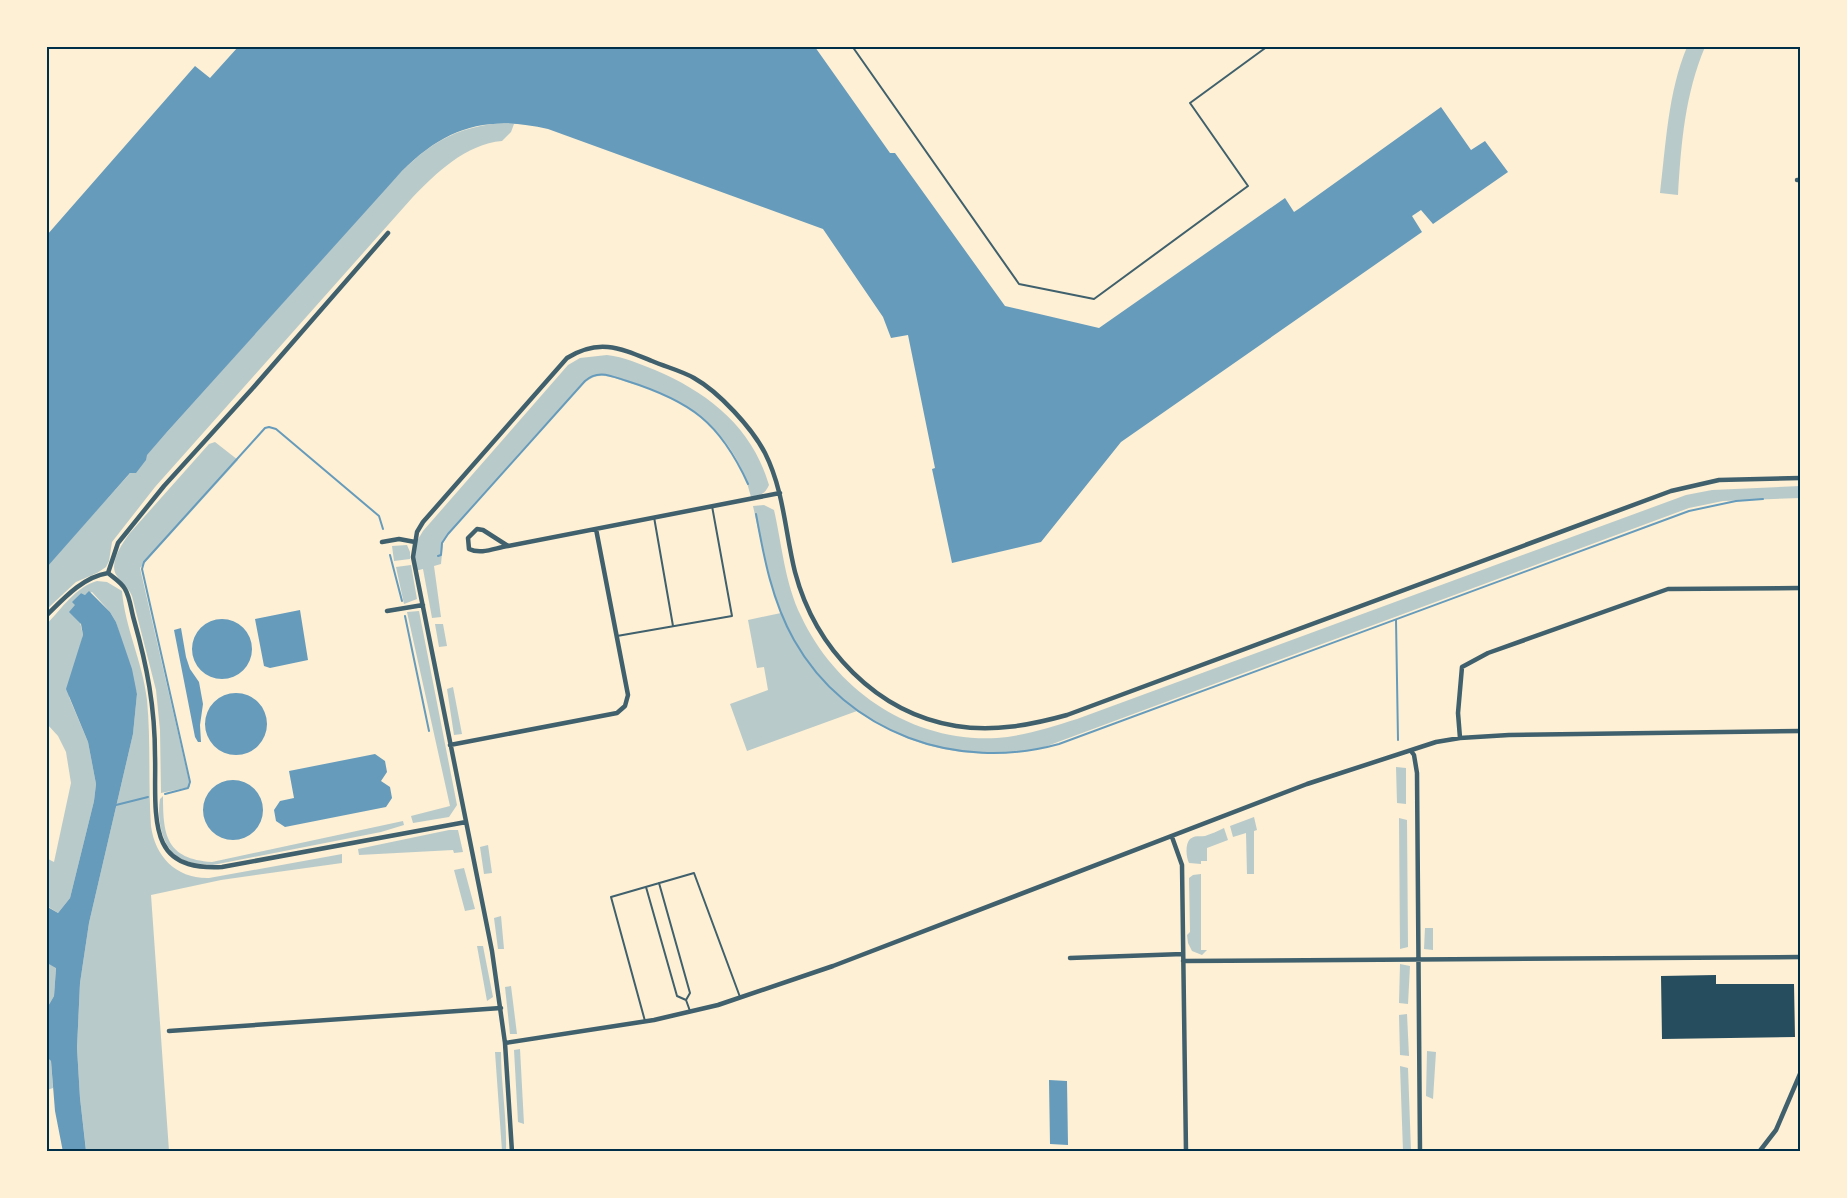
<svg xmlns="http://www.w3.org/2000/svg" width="1847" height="1198" viewBox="0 0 1847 1198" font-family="Figtree,sans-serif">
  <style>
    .green { fill: #b9caca }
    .water { fill: #669bbc }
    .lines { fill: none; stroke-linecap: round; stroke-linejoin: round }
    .stream { stroke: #669bbc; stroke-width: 2 }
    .building { fill: #264d5e }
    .service { stroke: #3f606c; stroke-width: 2 }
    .minor { stroke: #3f606c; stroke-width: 4.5 }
    .neatline { fill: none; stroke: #003049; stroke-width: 2 }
  </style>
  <rect width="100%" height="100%" fill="#fdf0d5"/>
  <path class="green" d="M1687 47H1705C1685 94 1681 144 1678 195L1660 193C1666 144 1668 92 1687 47Z
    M493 124H514L511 132 502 141C466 144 436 173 412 198L155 487 112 542 109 561 106 567 97 573 76 582 47 609 46 567 374 201C411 161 436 131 493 124Z
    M607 355C624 357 640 364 655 370 709 393 752 427 769 485 765 494 760 496 751 497 736 433 688 398 627 382 617 379 603 372 592 378 578 385 567 402 556 413 519 452 485 493 449 533L443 543 441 564 434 566 441 617 432 618 423 569 415 571 414 546 423 531 568 365 580 358Z
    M215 442 238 460 140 568 189 781 190 787 161 793 160 730 156 690 132 596C128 587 122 583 117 576 108 564 122 544 129 534L209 444Z
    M1800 486V498L1723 501 1689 508 1039 749C971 761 915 750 857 711L747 751 730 704 768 690 764 667 757 668 748 620 781 613 769 578 753 506 764 505 774 510C782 545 785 584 801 616 836 691 913 743 997 738 1025 736 1051 727 1077 719L1686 495 1712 490Z
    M407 545 410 552V559L394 561 392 546Z
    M411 565 417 599 404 604 396 567Z
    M97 581 107 582 122 591C125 628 143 663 147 700 151 742 148 784 151 826 155 857 177 879 209 878L342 854V863L221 880 151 895 169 1151 86 1150 80 1098 77 1048 80 983 89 923 133 734 137 694 116 622 110 612 92 592 85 595 81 593 73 602 76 605 83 635 69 697 88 742 96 784 94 801 70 898 58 913 47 906 46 858 54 862 71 783 66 752 58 736 47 724V624C61 609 77 586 97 581Z
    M419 611 457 805 449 817 413 823 411 816 450 806 407 612Z
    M435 624H443L447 646 439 647Z
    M453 687 462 734 454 735 447 689Z
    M1396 767 1406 768V804L1397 803Z
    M163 796C163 835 166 859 212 862L403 821 404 825 381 832 213 865C201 864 187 864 177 856 161 845 157 817 160 799Z
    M1254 817 1257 830 1254 831V874H1247L1246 833 1233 837 1230 826Z
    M1399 818 1407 820 1408 947 1400 949Z
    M1224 828 1228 840 1207 848V861H1201V864L1189 863C1186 857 1185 844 1190 839 1195 835 1200 837 1205 836 1211 834 1218 831 1224 828Z
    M449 830H458L463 852 454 853 453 850 359 855 358 849Z
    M488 845 492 873 484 874 480 847Z
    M464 868 475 909 465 911 454 870Z
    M1201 874V950H1207L1202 955 1192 951 1188 943 1187 935 1190 932 1189 878 1193 875Z
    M501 916 504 949H498L494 918Z
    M1425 928H1433V950L1424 949Z
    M477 946H483L493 997 487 1001Z
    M47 963 56 967 54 996 47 1008Z
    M1400 964 1410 966 1408 1004 1399 1003Z
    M511 986 517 1034H510L505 987Z
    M1407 1014 1409 1056 1400 1055 1399 1015Z
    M46 1037 48 1057 51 1061 53 1088 47 1090Z
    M520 1049 524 1124 518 1122 514 1050Z
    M1427 1051 1436 1052 1433 1099 1426 1096Z
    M495 1052H501C501 1085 507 1118 506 1151H502Z
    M1400 1066 1408 1068 1411 1151H1403Z"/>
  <path class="water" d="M238 47H815L890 153H895L1005 306 1099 328 1285 198 1294 212 1300 208 1441 107 1471 150 1485 141 1508 172 1433 224 1421 210 1412 216 1422 232 1121 442 1041 542 952 563 932 469 935 468 908 335 891 338 883 317 823 229 548 129C487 115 446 127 402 171L167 432 147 455 146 460 136 473H130L47 567V235L195 66 210 78Z
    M89 591 110 612 116 622 132 669 137 694 133 734 89 923 80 983 77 1048 80 1098 86 1151 63 1152 55 1111 51 1061 48 1058 47 1008 54 996 56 968 47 963 46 906 58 913 70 898 94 801 96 784 88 742 66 689 83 635 81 624 69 612 75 605 72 602 81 593 85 595Z
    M300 610 308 660 270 668 264 666 255 619Z
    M192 649a30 30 0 1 1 60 0a30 30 0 1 1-60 0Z
    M181 628 186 657 190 669 199 682 203 704 200 725 201 742H198L195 737 174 630Z
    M205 724a31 31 0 1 1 62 0a31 31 0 1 1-62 0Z
    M375 754 385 761 387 772 381 781 390 787 392 798 386 807 285 827 276 821 274 810 280 801 294 798 289 771Z
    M203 810a30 30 0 1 1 60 0a30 30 0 1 1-60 0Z
    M1049 1080 1067 1081 1068 1145 1050 1144Z"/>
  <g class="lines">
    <path class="stream" d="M756 514C764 558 772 601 794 640 847 734 958 772 1059 744L1689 511 1736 501 1763 499
      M390 555 402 601
      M438 556 441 555 442 543 448 534 585 381C598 369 611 376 627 381 690 401 720 422 748 484
      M405 616 429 731
      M1396 620 1398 740
      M165 794 188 788 190 782 142 569 144 562 265 428 269 427 276 429 379 516 383 529
      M116 805 148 797"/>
  </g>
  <path class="building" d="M1716 975V984H1794L1795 1037 1662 1039 1661 976Z"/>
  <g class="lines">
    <path class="service" d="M852 46 1019 284 1094 299 1248 186 1190 103 1268 46
      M654 517 673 626
      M617 636 732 616 712 506
      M659 883 690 993 686 1000 690 1011
      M646 887 677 996 686 1000
      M645 1021 611 897 694 873 740 997"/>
    <path class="minor" d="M1797 180H1800
      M382 542 399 539 415 542
      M508 546C495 548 481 555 469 549L468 538 477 529 483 530 508 546 780 493
      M108 573C114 578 121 582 125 589 130 597 131 610 134 620 147 666 155 707 155 756 156 781 152 820 163 843 174 866 200 868 222 867L466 822
      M108 573 118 543 164 486 252 389 388 233
      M387 611 423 605
      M46 616C64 598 83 577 108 573
      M1460 738 1458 713 1462 667 1488 653 1668 589 1800 588
      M450 745 617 713 625 706 628 695 596 529
      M1411 751 1414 755 1417 773 1420 1152
      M1172 837 1182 865 1186 1152
      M1070 958 1183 954
      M1183 961 1800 957
      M169 1031 501 1008
      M505 1043 654 1020 718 1005 833 966 1307 784 1436 742 1460 738 1509 735 1800 731
      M512 1152 505 1043 492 951 413 557 417 532 423 522 567 358C599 338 620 348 652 361 666 367 682 371 694 378 719 392 752 428 765 453 784 491 785 532 795 572 815 648 876 713 956 726 994 732 1031 725 1067 715L1671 491 1719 480 1800 478
      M1759 1152 1776 1130 1800 1074"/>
  </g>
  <rect width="1847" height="1198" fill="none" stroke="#fdf0d5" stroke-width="96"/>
  <rect x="48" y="48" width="1751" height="1102" class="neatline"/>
</svg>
